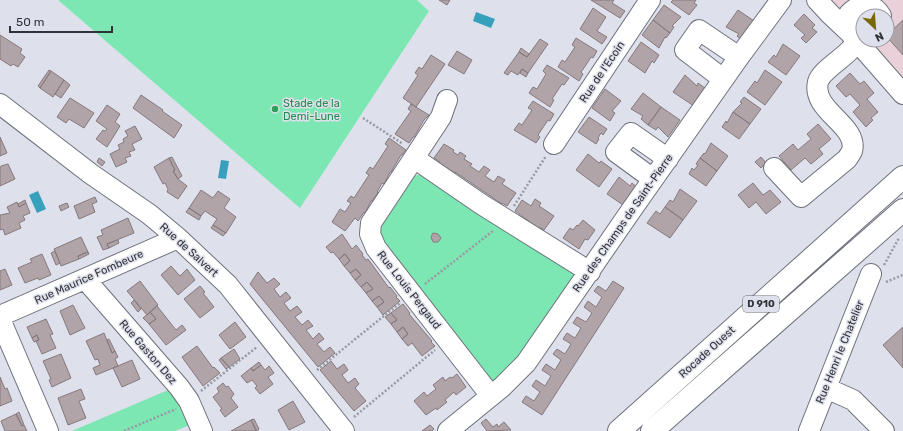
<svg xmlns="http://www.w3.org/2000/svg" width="903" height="431" viewBox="0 0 903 431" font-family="Rubik,sans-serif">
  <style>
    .commercial { fill: #e9d0d9 }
    .green { fill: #7de7b3 }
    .water { fill: #37a0bc }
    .building { fill: #b1a4a8; stroke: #85797d }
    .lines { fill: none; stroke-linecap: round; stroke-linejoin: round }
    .minor-casing { stroke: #6e717b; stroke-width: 22 }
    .major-casing { stroke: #6e717b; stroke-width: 24 }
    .path { stroke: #989aa3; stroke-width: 2.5; stroke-dasharray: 2 2; stroke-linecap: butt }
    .minor { stroke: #fff; stroke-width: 20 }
    .major { stroke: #fff; stroke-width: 22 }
    .leisure-dot { fill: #2e9e5b; stroke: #dee1ec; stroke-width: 1.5 }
    .labels { text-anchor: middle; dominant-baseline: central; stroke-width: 3; stroke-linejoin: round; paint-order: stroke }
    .shield { fill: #dee1ec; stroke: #65666d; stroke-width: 1 }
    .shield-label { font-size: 10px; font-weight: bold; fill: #313237 }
    .street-label { font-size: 11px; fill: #313237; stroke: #dee1ec }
    .leisure-label { font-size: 11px; fill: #27864d; stroke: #dee1ec; text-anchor: start }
  </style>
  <rect width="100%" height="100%" fill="#dee1ec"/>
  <path class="commercial" d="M825 0H903V81L865 40H887V16H863V38Z"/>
  <path class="green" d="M58 0H417L429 11 300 208Z
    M418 175H425L577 273 520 355 513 363 491 384 381 245 378 226 412 177Z
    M168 390 174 397 190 425 175 431H72Z"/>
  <path class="water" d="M476 12 495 19 491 28 473 21Z
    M221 160 229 161 226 179 218 178Z
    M38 191 46 209 37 213 29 195Z"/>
  <path class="building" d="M439 0H450L447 5Z
    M591 0H614L612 3 625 11 620 18Z
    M673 0H696L694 3 697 5 689 15 671 2Z
    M664 5 681 17 672 26 674 27 670 33 653 20Z
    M593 8 606 17 597 31 607 37 602 44 580 29Z
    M738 10 757 23 744 42 737 36 739 34 726 27Z
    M804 14 815 25 812 28 817 32 806 43 801 38 805 35 794 25Z
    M653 20 670 33 666 38 665 37 659 48 642 35Z
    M903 20V55L887 37V35Z
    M0 35 22 49 20 53 25 57 18 67 13 64 11 66 0 59Z
    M576 38 597 51 593 58 591 57 586 65 581 72 583 74 579 81 558 67 562 60 565 62 575 47 572 45Z
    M540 39 548 44 528 73 522 69 518 75 511 71 508 75 504 73 519 52 527 57Z
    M641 42 659 55 654 63 652 61 645 73 628 61Z
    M783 44 800 56 786 75 768 62 774 55 776 57Z
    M521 48 529 54 527 57 519 52Z
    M457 51 472 60 464 74 448 65Z
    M431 55 445 64 416 107 403 98 418 75 415 73 419 67 422 69Z
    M547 65 569 78 564 85 562 84 552 99 554 100 550 107 529 93 533 87 537 89 546 74 543 71Z
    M522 69 528 73 526 77 520 73Z
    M49 70 51 71 40 88 38 86Z
    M765 70 782 82 765 105 747 92 755 81 757 83Z
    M51 71 64 80 53 97 40 88Z
    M850 73 860 84 864 81 874 93 867 99 878 112 871 118 873 120 866 127 853 112 860 105 850 94 846 97 836 86Z
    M685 75 697 86 698 83 709 91 697 108 673 92Z
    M64 80 70 85 61 98 55 94Z
    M605 89 621 101 612 111 615 113 610 121 592 108Z
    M643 93 661 107 648 125 641 119 643 116 631 109Z
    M141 95 163 110 162 111 182 125 174 138 133 108Z
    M744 97 761 109 750 124 733 112 742 103 740 102Z
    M70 98 94 113 84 128 69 119 66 123 57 117Z
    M533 101 554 114 550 121 548 120 538 135 540 137 536 143 514 130 519 123 522 125 532 110 528 108Z
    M411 104 429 115 424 120 414 137H413L409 143 395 134 411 111 408 109Z
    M107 105 120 114 115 122 120 126 107 147 96 139 103 130 105 131 107 129 96 121Z
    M661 107 680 120 668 137 658 127 656 130 648 125Z
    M733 112 750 124 739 139 722 127 726 121 727 123Z
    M589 117 607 129 603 135 601 133 598 138 599 139 596 144 578 132Z
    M818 124 831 139 819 149 823 154 811 164 805 158 791 170 779 156 793 144 798 150 811 139 807 134Z
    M135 126 142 139 132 144 135 150 129 152 131 156 125 158 127 162 116 167 110 154 120 149 118 145 124 142 123 139 128 136 125 131Z
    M0 137 7 153 0 156Z
    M389 138 406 150 402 155H401L391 172H390L384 184 382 183 377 192 378 193 372 201H371L365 213 364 212 358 221 355 218 345 231 332 222 340 209 345 212 351 203 347 201 351 196 354 198 369 175 366 173 370 167 373 169 388 146 385 144Z
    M711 143 728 156 717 171 700 158 704 153 705 154Z
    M444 144 454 150 453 152 458 155 460 152 466 156 464 159 472 164 470 166 479 172 484 166 490 170 485 176 494 182 498 176 505 180 502 184 516 193 507 206 502 203V204L455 172V173L439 163 440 162 434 158Z
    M588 154 599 163 601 161 612 169 599 187 576 170Z
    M172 157 182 176 178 179 173 171 175 170 169 158Z
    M761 157 766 163 761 168 755 162Z
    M99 158 105 162 102 166 97 162Z
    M169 158 175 170 173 171 178 179 187 186 178 199 167 192 168 189 165 183 163 184 154 167Z
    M700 158 717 171 706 186 689 174 692 168 694 170 698 165 696 164Z
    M8 164 15 179 0 186V168L1 166Z
    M619 177 630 186 632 183 639 189 626 207 607 194Z
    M753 183 763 195 770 190 781 202 766 214 756 202 749 208 738 195Z
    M680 189 697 201 683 220 665 207 670 200 673 202Z
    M201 190 213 198 218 191 230 199 224 208 236 217 226 233 213 225 217 219 205 211 201 216 189 208Z
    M95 197 97 202 92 204 95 212 79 219 74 206Z
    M535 199 541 203 539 206 554 216 544 230 539 227 538 228 515 211 522 200 531 206Z
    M25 200 26 203 19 207 18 204Z
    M17 202 19 207 26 203 30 213 23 216 25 220 19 223 21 228 5 235 3 229 0 230V215L10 213 7 207Z
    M67 203 69 207 61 211 59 206Z
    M665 207 683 220 670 238 647 223 656 211 660 214Z
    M189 208 201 216 199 220 186 212Z
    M128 218 134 233 107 244 109 248 103 250 97 237 103 235 101 230Z
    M583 220 595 230 588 240 585 239 579 249 563 238 570 228 573 230 577 225 578 226Z
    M213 225 226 233 223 236 211 228Z
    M433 233 438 234 441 238 438 242H433L431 237Z
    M342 234 352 249 356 245 363 254 362 255 366 260 368 259 389 288 390 287 397 296 396 297 400 301 383 315 377 307 384 302 379 296 372 301 366 293 373 289 367 282 361 287 355 280 361 275 356 269 350 273 344 266 350 261 345 254 339 259 333 252 331 253 326 247Z
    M81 237 88 252 78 256 79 259 61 266 54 249Z
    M118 240 119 243 109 248 107 244Z
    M55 251 60 263 56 265 51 253Z
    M88 252 89 254 79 259 78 256Z
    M42 254 51 275 39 280 38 278 25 283 18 268 32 262 30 259Z
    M345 254 350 261 344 266 339 259Z
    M171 266 180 276 187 269 195 280 178 295 161 275Z
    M5 269 12 285 0 290V271Z
    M356 269 361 275 355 280 350 273Z
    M258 272 267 283 274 278 280 284 274 289 280 297 286 292 291 298 284 303 290 311 297 306 302 312 295 317 302 325 308 320 313 326 306 330 313 339 319 333 324 339 317 344 324 352 330 347 335 353 318 367 250 284Z
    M140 281 158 305 147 315 127 291Z
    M613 281 624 288 542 415 522 402 526 396 534 401 540 392 532 386 536 380 545 386 551 376 542 370 546 364 555 370 561 360 553 354 557 349 565 354 571 344 563 339 567 333 575 338 581 328 573 323 577 317 586 322 592 313 584 307 588 301 596 307 602 297 594 291 598 286 606 291Z
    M367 282 373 289 366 293 361 287Z
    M200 286 205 292 203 293 214 307 200 318 184 299Z
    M379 296 384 302 377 307 372 301Z
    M134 300 141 309 138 312 131 303Z
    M403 304 410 313 409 314 432 341 431 342 435 346 422 356 412 343 408 346 402 339 408 334 403 327 397 332 391 324 397 320 391 313Z
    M73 305 85 328 70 335 60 311Z
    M157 306 176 330 182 325 186 330 166 345 149 324 156 319 150 312Z
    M150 312 156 319 149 324 143 318Z
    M391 313 397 320 391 324 385 317Z
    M46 319 53 334 50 335 56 348 42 354 36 341 39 340 37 335 32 338 27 327Z
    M235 322 246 337 230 349 219 335Z
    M403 327 408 334 402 339 397 332Z
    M903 327V368L883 345Z
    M104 333 112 353 115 351 118 357 115 359 118 366 96 375 93 368 100 365 98 359 95 360 86 341Z
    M37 335 39 340 34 342 32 338Z
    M109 339 115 351 112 353 107 340Z
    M197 346 213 368 214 367 220 373 203 386 182 357Z
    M234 349 240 359 229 367 221 358Z
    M61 354 71 378 52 387 49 380 51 379 43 361Z
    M221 358 229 367 226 369 219 360Z
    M132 360 140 379 122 387 113 368Z
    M331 361 337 369 344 364 348 370 342 375 348 383 355 378 359 384 355 388 366 401 354 411 320 370Z
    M259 362 261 365 253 371 251 368Z
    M261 365 265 370 269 366 274 373 268 377 273 384 260 394 255 388 257 386 252 380 247 383 241 376 251 368 253 371Z
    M457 374 466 387 456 395 454 392 445 400 447 402 437 410 436 408 426 415 414 401 424 392 427 396 436 389 433 385 443 377 445 381 450 377 452 378Z
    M0 377 5 389 7 388 12 401 0 406Z
    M223 383 226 387 228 386 234 394 231 398 238 407 225 417 220 410 222 409 213 397 219 392 217 388Z
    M81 389 85 399 79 401 86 418 68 425 58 398Z
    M293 401 305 422 289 430 278 410Z
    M19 412 24 425 22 426 16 414Z
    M16 414 22 426 24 425 27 431H5L1 421Z
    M254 419 259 429 257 431 251 420Z
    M486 419 493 427 497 424 498 427 504 422 511 430 487 431 481 423Z
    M251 420 256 431H231Z
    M430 425 434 429 432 431H422Z"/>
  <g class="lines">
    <g class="minor-casing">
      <path id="minor" d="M817 0 830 14 848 31
        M869 40C852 43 844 29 849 14 859 3 873 2 881 16
        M723 79 685 50 699 30 739 57
        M0 104 91 174 149 214 178 238 228 285 344 431
        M554 144 650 0
        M414 158 441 117 447 100
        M774 168 801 197 847 159C849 156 851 153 852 151 859 125 811 111 818 82 821 71 842 59 850 50 853 47 855 43 857 39L862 47 903 94
        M653 179 616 152 631 133 668 159
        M85 279 179 387 189 401 202 431
        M0 316 178 238
        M0 319 48 431
        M826 388 853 400 884 431
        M491 396 376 248 370 234 371 223 414 158 481 204 590 272
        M448 431 502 387 526 363 630 212 739 57 781 0
        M809 431 871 274"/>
    </g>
    <g class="major-casing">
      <path id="major" d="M619 431 903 177
        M652 431 903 210"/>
    </g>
    <path class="path" d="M363 118 403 144
      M514 206 546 156
      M884 265 899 238
      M886 282 903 275
      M425 284 493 231
      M317 370 400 303
      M201 391 257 347
      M354 417 435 350
      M124 431 176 409"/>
    <use href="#minor" class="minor"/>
    <use href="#major" class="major"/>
  </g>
  <circle class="leisure-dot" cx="275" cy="109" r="4"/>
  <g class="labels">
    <rect class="shield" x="743" y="296" width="36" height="16" rx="3"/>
    <g class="shield-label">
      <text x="761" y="304">D 910</text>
    </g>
    <g class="street-label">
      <text transform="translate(602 72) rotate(-56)">Rue de l'Ecoin</text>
      <text transform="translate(623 223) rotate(-55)">Rue des Champs de Saint-Pierre</text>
      <text transform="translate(189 250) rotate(42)">Rue de Salvert</text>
      <text transform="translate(89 277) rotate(-24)">Rue Maurice Fombeure</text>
      <text transform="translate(409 290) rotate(52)">Rue Louis Pergaud</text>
      <text transform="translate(148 352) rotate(49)">Rue Gaston Dez</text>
      <text transform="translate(707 352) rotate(-42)">Rocade Ouest</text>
      <text transform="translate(840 352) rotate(-68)">Rue Henri le Chatelier</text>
    </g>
    <g class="leisure-label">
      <text x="283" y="103">Stade de la<tspan x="283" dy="13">Demi-Lune</tspan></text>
    </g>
  </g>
  <g transform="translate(875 28) rotate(154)"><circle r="19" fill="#dee1ec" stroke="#999ba4"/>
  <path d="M0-3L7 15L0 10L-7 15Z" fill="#776900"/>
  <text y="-6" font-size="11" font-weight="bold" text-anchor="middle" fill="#313237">N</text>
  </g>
  <path d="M10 26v6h102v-6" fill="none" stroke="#313237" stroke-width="2"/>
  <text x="16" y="26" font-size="12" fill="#313237" stroke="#dee1ec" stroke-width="3" paint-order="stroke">50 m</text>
</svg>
